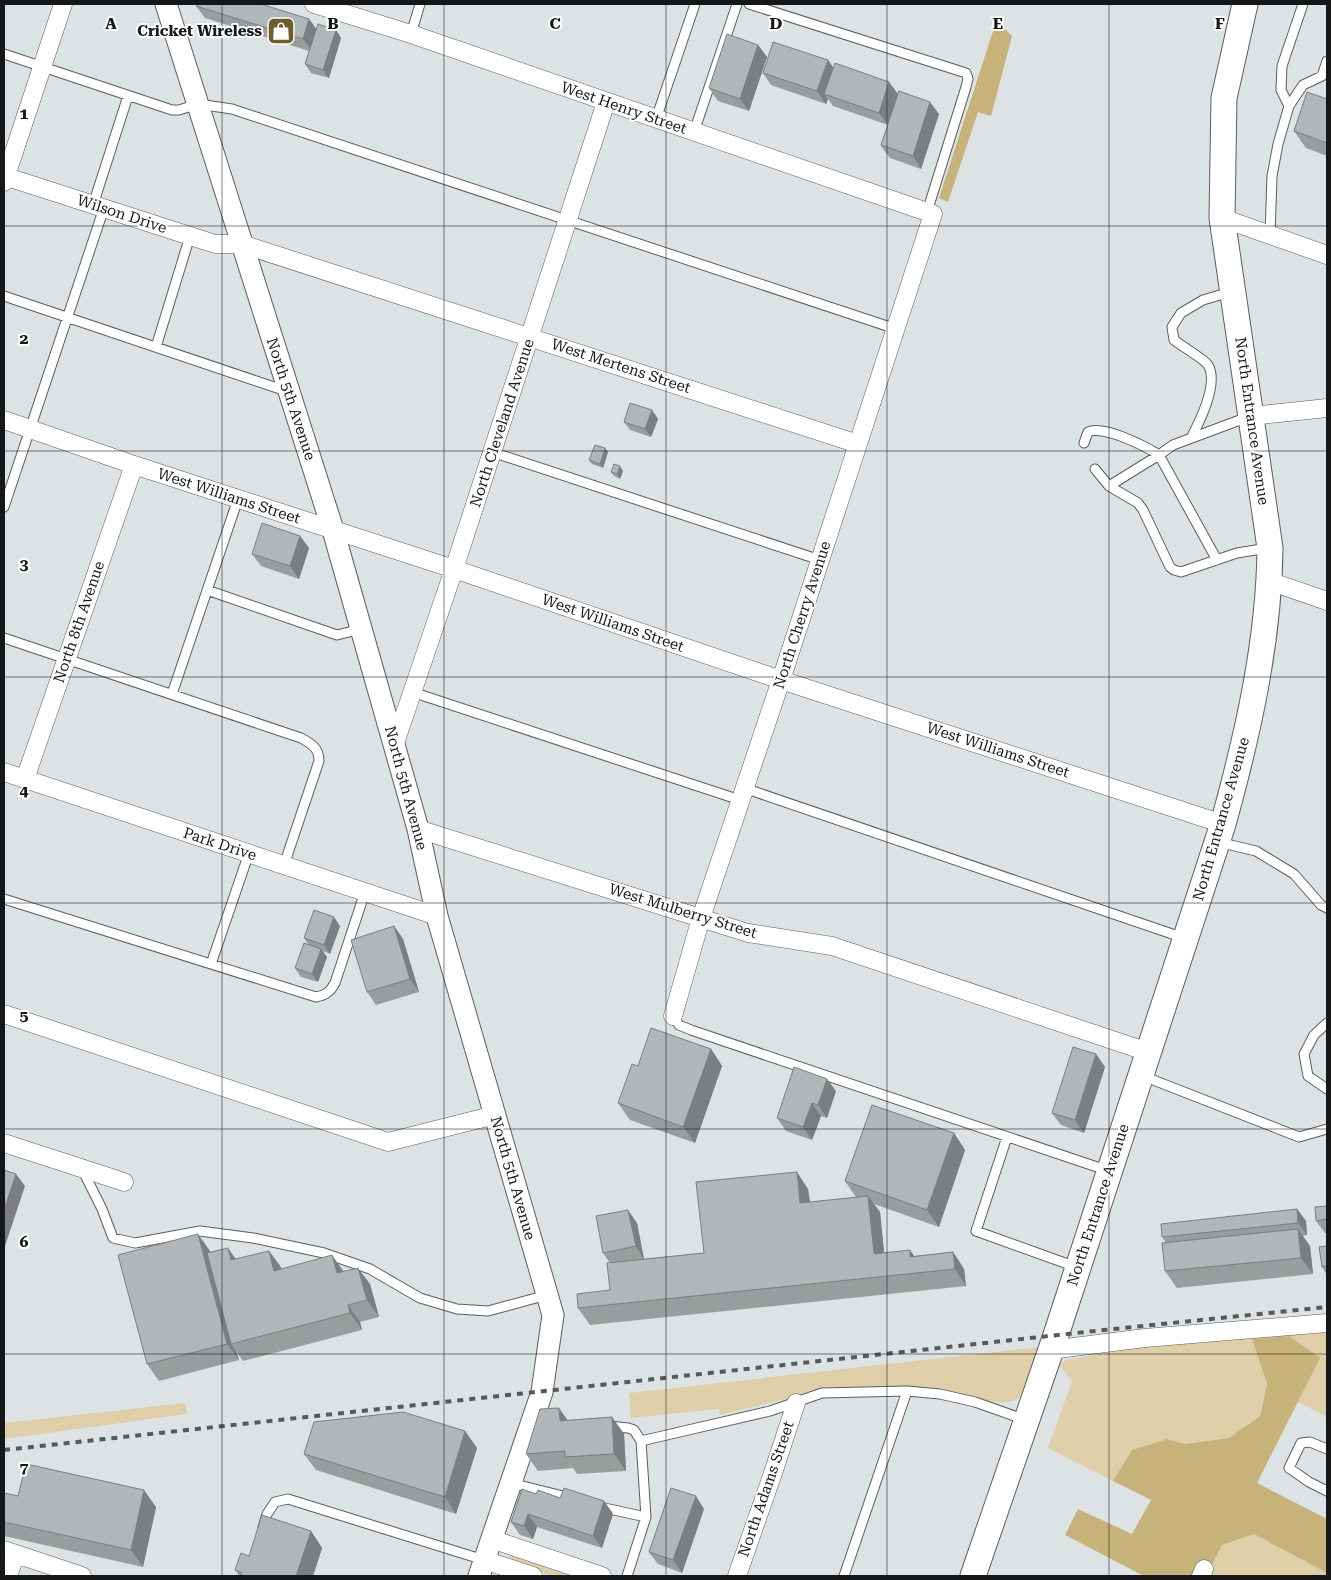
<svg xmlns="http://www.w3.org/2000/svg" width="1331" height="1580" viewBox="0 0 1331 1580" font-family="'Roboto Serif',serif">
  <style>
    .green { fill: #decfa9 }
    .forest { fill: #c7b27a }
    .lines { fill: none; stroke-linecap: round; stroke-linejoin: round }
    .service-casing { stroke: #5a5e61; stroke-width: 11 }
    .minor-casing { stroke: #5a5e61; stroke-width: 19 }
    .tertiary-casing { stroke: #5a5e61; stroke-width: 23 }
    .secondary-casing { stroke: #5a5e61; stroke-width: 27 }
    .service { stroke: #fff; stroke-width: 9 }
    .minor { stroke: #fff; stroke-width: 18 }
    .tertiary { stroke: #fff; stroke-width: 21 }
    .secondary { stroke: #fff; stroke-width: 25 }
    .rail { stroke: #575a5b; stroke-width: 4; stroke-dasharray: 6 6; stroke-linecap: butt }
    .wall { fill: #989d9e }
    .shaded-wall { fill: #7c7f81 }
    .building { fill: #b1b6b8; stroke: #7c7f81 }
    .grid { fill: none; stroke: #151718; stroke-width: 1; stroke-opacity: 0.55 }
    .labels { text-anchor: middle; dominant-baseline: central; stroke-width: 4; stroke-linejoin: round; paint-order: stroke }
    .poi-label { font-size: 15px; font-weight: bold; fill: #151718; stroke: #fff; text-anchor: end }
    .street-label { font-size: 15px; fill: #151718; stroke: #fff }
    .grid-label { font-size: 16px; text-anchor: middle; font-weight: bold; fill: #151718; stroke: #fff; stroke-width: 4; stroke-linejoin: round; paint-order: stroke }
  </style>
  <rect width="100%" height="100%" fill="#dde2e4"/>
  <path class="green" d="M1327 1328V1417L1298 1402 1319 1358 1289 1336 1252 1339 1267 1384 1260 1415 1230 1438 1185 1444 1167 1439 1132 1450 1113 1481 1048 1448 1072 1381 1059 1365 1066 1360 1172 1342Z
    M1040 1347 1021 1397C993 1412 962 1389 933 1388 897 1387 851 1385 815 1390 808 1391 801 1395 794 1397 769 1403 744 1409 720 1415L719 1409 631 1418 629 1393Z
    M185 1403 187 1414 4 1439V1423Z
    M1254 1534 1327 1573V1576L1208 1575 1222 1545Z
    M512 1552 583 1576H552L508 1561Z"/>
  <path class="forest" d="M1003 27 1012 36 991 116 978 112 948 202 939 198 994 28Z
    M1289 1336 1320 1358 1257 1483 1327 1519V1573L1254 1534 1222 1545 1207 1576H1144L1065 1535 1078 1509 1132 1534 1151 1500 1113 1481 1132 1450 1167 1439 1185 1444 1229 1438 1260 1416 1267 1384 1252 1339Z"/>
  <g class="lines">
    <g class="service-casing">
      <path id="service" d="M749 4 966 73 968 79 966 87 927 212
        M411 34 420 4
        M4 54 172 110H179L198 104 232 109 896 329
        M1289 106 1303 85 1322 76 1327 61
        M656 119 695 4
        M694 132 737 4
        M93 205 128 96
        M1270 235 1272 176 1278 144 1289 106 1281 90 1282 66 1303 4
        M4 296 286 391
        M156 347 190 236
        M1191 438C1200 421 1219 383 1208 365 1204 359 1180 345 1174 340L1172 327 1181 313 1203 300 1230 292
        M1084 443 1088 432C1104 425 1145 446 1159 455L1173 445 1248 417
        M492 452 820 560
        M1095 469 1109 486 1138 503 1143 510 1170 567 1174 570 1181 572 1237 553 1268 548
        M1109 486 1159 455 1217 560
        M4 507 104 208
        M207 590 337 635 361 629
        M4 638 301 738C312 744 319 748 319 761L284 865
        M412 692 740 800
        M172 694 238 499
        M744 788 1184 938
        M1218 842 1256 851 1294 874 1321 905 1327 908
        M4 899 316 997C326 995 330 992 335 983L365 892
        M211 964 249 853
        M673 1016 679 1025 691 1030 1109 1171
        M1327 1023 1314 1035 1304 1054 1308 1076 1327 1089
        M1143 1076 1299 1137 1327 1129
        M1007 1137 976 1231 1076 1267
        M82 1169 102 1209 113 1238 135 1243 200 1231 253 1238 324 1253 370 1269 420 1298 457 1309 488 1311 547 1295
        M609 1426 628 1428 634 1430 641 1441 646 1517 627 1576
        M641 1441 770 1411 822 1393 907 1391 940 1394 975 1402 1026 1420
        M1327 1449 1310 1442 1301 1443 1289 1468 1309 1482 1327 1491
        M511 1483 571 1498
        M600 1507 646 1517
        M263 1527 267 1514 275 1502 288 1499 484 1560
        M844 1576 907 1391"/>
    </g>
    <g class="minor-casing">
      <path id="minor" d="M314 4 411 34 933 214 781 680 701 918 673 1016
        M4 176 215 244H242L858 444
        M4 182 63 4
        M1222 218 1327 255
        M1251 416 1327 408
        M4 420 134 465 454 569 781 680 1223 824
        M1269 581 1327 601
        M395 743 454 569 606 102
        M4 772 437 916
        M25 779 134 465
        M418 829 748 933 832 946 1148 1052
        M4 1014 388 1142 495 1115
        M4 1143 124 1182
        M1050 1350 1145 1338 1327 1323
        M491 1539 602 1576
        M4 1550 82 1576
        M484 1560 533 1576
        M8 1576 16 1554
        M737 1576 773 1473 796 1403
        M1201 1576 1204 1569"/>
    </g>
    <g class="tertiary-casing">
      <path id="tertiary" d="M166 4 333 530 418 829 437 916 553 1315 542 1392 479 1576"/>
    </g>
    <g class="secondary-casing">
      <path id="secondary" d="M973 1576 1056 1335 1223 824C1248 734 1269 641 1270 548L1222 218 1224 98 1245 4"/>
    </g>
    <use href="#service" class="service"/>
    <use href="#minor" class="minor"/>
    <use href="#tertiary" class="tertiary"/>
    <use href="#secondary" class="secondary"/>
    <path class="rail" d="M4 1450 1104 1330 1327 1307"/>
  </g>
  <path class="wall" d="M196 6 309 19 316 29 336 30 341 38 329 78 311 73 305 64 309 51 205 18Z
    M758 45 767 57 749 111 718 101 709 88Z
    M828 60 833 68 898 94 939 114 921 169 890 158 881 146 888 125 833 106 828 99 826 104 771 85 763 73Z
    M1327 99V156L1306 148 1294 131Z
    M652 410 658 419 651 437 630 430 624 422Z
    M608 452 603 468 592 464 589 460Z
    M623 471 620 479 614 476 611 472Z
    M300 536 309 548 299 579 261 566 252 554Z
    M340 926 330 954 323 951 327 957 318 982 301 977 295 968 308 944 304 938Z
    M394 926 403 939 419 992 376 1005 367 992Z
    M711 1049 722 1066 695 1143 630 1120 618 1103 638 1066Z
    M1096 1054 1105 1067 1084 1133 1061 1125 1052 1113Z
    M836 1091 827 1118 821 1116 812 1140 786 1131 777 1118Z
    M954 1133 965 1150 939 1227 874 1204 880 1212 884 1253 914 1256 953 1252 964 1269 966 1286 590 1325 578 1308 610 1290V1263L603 1253 637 1223 644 1259 704 1253 808 1189 810 1202 856 1197 845 1181Z
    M1327 1206V1233H1325L1316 1221Z
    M1297 1209 1306 1221 1307 1235 1302 1236 1310 1246 1313 1274 1177 1288 1165 1271 1166 1243 1162 1237Z
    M1327 1246V1275L1322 1267Z
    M210 1251V1252L236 1259 269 1251 281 1269 344 1272 370 1284 379 1317 360 1322 362 1330 243 1361 236 1351 239 1360 159 1381 147 1364Z
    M612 1417 624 1434 626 1471 577 1474 573 1468 538 1471 526 1454 567 1420Z
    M465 1431 477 1448 456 1514 316 1470 304 1454Z
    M4 1493 18 1496 156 1507 143 1567 4 1536Z
    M536 1494 560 1498 604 1501 613 1514 602 1548 537 1527 533 1539 520 1535 511 1522Z
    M704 1509 682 1573 658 1564 649 1552Z
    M311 1531 322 1548 313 1576H239L235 1570 249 1556Z"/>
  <path class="shaded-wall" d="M309 19 318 31 312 51 303 39Z
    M336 30 341 38 329 78 323 70Z
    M758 45 767 57 749 111 740 99Z
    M828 60 837 73 824 94 828 99 826 104 817 91Z
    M889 82 898 94 888 125 879 113Z
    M930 102 939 114 921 169 913 156Z
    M652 410 658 419 651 437 645 429Z
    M605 448 608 452 603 468 600 464Z
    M620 466 623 471 620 479 617 474Z
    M300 536 309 548 299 579 290 566Z
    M334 917 340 926 330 954 324 945Z
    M394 926 403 939 419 992 410 979Z
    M321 949 327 957 318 982 312 974Z
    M711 1049 722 1066 695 1143 683 1127Z
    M1096 1054 1105 1067 1084 1133 1075 1120Z
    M827 1079 836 1091 827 1118 818 1105Z
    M812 1103 821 1116 812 1140 803 1127Z
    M954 1133 965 1150 939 1227 927 1210Z
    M797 1172 808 1189 812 1219 800 1203Z
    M16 1174 25 1186 4 1249V1210Z
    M868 1196 880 1212 886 1271 874 1254Z
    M1297 1209 1306 1221 1307 1235 1298 1223Z
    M628 1210 637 1223 644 1259 636 1246Z
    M1298 1229 1310 1246 1313 1274 1301 1258Z
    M198 1234 210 1251 234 1343 231 1344 236 1351 239 1360 227 1344Z
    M228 1248 240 1265 231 1260Z
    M910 1250 922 1267 910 1257Z
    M269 1251 281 1267 286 1287 274 1271Z
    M953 1252 964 1269 966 1286 955 1269Z
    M332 1255 344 1272 337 1273Z
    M358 1268 370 1284 379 1317 367 1300Z
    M348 1305 360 1322 362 1330 350 1313Z
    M559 1408 571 1425 560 1421Z
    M612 1417 624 1434 626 1471 614 1454Z
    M465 1431 477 1448 456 1514 445 1497Z
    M144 1490 156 1507 143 1567 131 1550Z
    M696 1496 704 1509 682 1573 673 1560Z
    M604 1501 613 1514 602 1548 593 1536Z
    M528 1514 537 1527 533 1539 524 1526Z
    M311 1531 322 1548 313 1576H296Z"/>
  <path class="building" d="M197 4H261L309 19 303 39 196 6Z
    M318 24 336 30 323 70 305 64Z
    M727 34 758 45 740 99 709 88Z
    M773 42 828 60 817 91 763 73Z
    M835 63 889 82 879 113 824 94Z
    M899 91 930 102 913 156 881 145Z
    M1307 92 1327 99V143L1294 131Z
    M630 403 652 410 645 429 624 422Z
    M595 445 605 448 600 464 589 460Z
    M614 464 620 466 617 474 611 472Z
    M262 523 300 536 290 566 252 554Z
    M314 910 334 917 324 945 304 938Z
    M394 926 410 979 367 992 351 940Z
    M304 943 321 949 312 974 295 968Z
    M651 1028 711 1049 683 1127 618 1103 632 1064 638 1066Z
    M1073 1047 1096 1054 1075 1120 1052 1113Z
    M794 1067 827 1079 818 1105 812 1103 803 1127 777 1118Z
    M872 1105 954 1133 927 1210 845 1181Z
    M4 1170 16 1174 4 1210Z
    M797 1172 800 1203 868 1196 874 1254 910 1250V1257L953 1252 955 1269 578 1308 577 1294 610 1290 607 1263 704 1253 696 1182Z
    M1327 1206V1219L1316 1221 1315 1207Z
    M1297 1209 1298 1223 1162 1237 1161 1224Z
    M628 1210 636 1246 603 1253 596 1216Z
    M1298 1229 1301 1258 1165 1271 1162 1243Z
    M198 1234 227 1344 147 1364 118 1255Z
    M1327 1246V1266L1322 1267 1319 1247Z
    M228 1248 231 1260 269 1251 274 1271 332 1255 337 1273 358 1268 367 1300 348 1305 350 1313 231 1344 207 1253Z
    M559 1408 560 1421 612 1417 614 1454 565 1457V1451L526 1454 540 1409Z
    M403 1412 465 1431 445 1497 304 1454 314 1422Z
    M26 1464 144 1490 131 1550 4 1522V1493L18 1496Z
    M564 1488 604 1501 593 1536 528 1514 524 1526 511 1522 522 1489 536 1494 538 1490 560 1498Z
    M671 1488 696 1496 673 1560 649 1552Z
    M262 1515 311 1531 296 1576H241L242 1573 235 1570 241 1553 249 1556Z"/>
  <path class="grid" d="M222 4V1576M444 4V1576M666 4V1576M887 4V1576M1109 4V1576M4 226H1327M4 451H1327M4 677H1327M4 903H1327M4 1129H1327M4 1354H1327"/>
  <defs>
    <g id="shop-square" transform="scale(1.4375)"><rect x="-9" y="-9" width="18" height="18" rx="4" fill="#6f5d2b" stroke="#fff"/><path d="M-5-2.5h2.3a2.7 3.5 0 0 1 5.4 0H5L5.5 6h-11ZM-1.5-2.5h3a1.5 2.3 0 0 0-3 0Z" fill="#fff"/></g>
  </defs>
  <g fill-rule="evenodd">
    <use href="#shop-square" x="281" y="31"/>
  </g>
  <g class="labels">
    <g class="poi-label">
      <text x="262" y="31">Cricket Wireless</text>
    </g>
    <g class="street-label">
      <text transform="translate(624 108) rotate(19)">West Henry Street</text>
      <text transform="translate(122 214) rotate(18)">Wilson Drive</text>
      <text transform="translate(621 366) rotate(18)">West Mertens Street</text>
      <text transform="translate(291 399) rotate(72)">North 5th Avenue</text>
      <text transform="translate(1252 421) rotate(82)">North Entrance Avenue</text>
      <text transform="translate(502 423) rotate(-72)">North Cleveland Avenue</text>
      <text transform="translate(229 496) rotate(18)">West Williams Street</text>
      <text transform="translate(802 615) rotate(-72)">North Cherry Avenue</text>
      <text transform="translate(79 622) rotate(-71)">North 8th Avenue</text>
      <text transform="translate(613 623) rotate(19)">West Williams Street</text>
      <text transform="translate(998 750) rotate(18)">West Williams Street</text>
      <text transform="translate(406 788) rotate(75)">North 5th Avenue</text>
      <text transform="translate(1221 819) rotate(-74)">North Entrance Avenue</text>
      <text transform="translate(220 844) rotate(18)">Park Drive</text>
      <text transform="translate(683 911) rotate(17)">West Mulberry Street</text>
      <text transform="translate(513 1178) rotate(74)">North 5th Avenue</text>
      <text transform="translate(1098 1205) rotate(-72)">North Entrance Avenue</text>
      <text transform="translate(766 1489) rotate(-71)">North Adams Street</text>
    </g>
  </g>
  <g class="grid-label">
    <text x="111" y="29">A</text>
    <text x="333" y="29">B</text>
    <text x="555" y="29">C</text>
    <text x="776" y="29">D</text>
    <text x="998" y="29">E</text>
    <text x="1220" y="29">F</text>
    <text x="24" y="119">1</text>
    <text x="24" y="344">2</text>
    <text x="24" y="570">3</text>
    <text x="24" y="796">4</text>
    <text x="24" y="1021">5</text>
    <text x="24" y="1247">6</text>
    <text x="24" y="1473">7</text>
  </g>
  <rect width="1331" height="1580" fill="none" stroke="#151718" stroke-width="10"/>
</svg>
